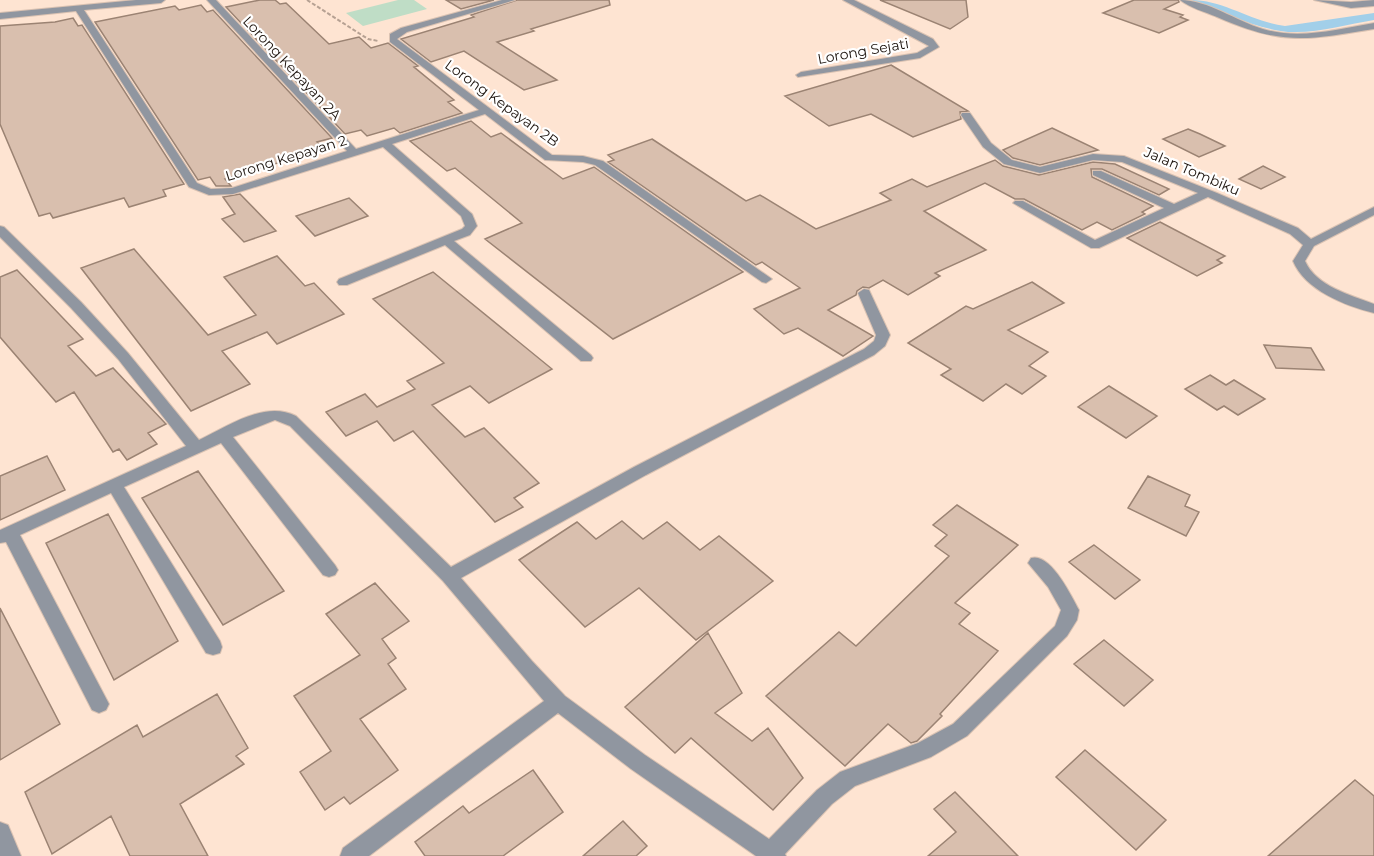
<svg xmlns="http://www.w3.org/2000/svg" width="1374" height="856" viewBox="0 0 1374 856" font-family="Montserrat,sans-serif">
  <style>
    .green { fill: #bfddc6 }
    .water { fill: #a2cfe9 }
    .building { fill: #d9bfae; stroke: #9b8373; stroke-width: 1.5 }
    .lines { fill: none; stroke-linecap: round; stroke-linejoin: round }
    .minor-casing { stroke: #dac2b2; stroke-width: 2 }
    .path { stroke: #b6a193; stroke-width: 2; stroke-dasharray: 4 2; stroke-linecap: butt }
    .minor { fill: #9096a0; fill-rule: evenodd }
    .labels { text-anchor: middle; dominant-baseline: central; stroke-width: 4.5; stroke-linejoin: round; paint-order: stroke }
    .far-street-label { font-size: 14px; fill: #1a110b; stroke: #fff }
  </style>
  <rect width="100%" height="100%" fill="#fee4d2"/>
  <path class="green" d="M398 0H414L427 9 363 26 346 13Z"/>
  <path class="water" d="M1191 0C1224 0 1252 22 1285 26L1374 13V20C1349 24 1322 32 1296 32 1264 33 1221 11 1191 0Z"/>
  <path class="building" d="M260 0H275L280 4 286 3 329 44 359 37 371 48 388 43 418 66 414 67 454 100 448 102 462 113 400 133 394 128 367 136 361 130 345 134 226 7Z
    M446 0H494L461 9Z
    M517 0H609L610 5 531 29 534 31 497 42 557 80 524 90 464 51 431 62 401 39 474 17 471 15Z
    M880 0H966L968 17 950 29Z
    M1134 0H1178L1179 2 1164 9 1183 15 1180 17 1188 20 1159 33 1103 13Z
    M201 5 207 12 213 10 332 138 317 142 324 149 225 179 231 186H216L210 177 198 180 95 22 175 6 179 10Z
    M73 18 78 26 82 25 184 184 163 190 166 196 129 207 124 198 53 218 50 213 39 216 0 124V26L55 22Z
    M891 65 968 111 960 112 961 119 913 137 871 114 829 126 785 96Z
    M471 121 491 137 501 133 563 179 594 167 743 272 613 339 485 239 522 223 455 168 447 171 410 141Z
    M1052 128 1098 150 1040 165 1013 158 1003 150Z
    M1188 129 1200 134 1225 146 1199 157 1163 139Z
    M652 139 746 201 760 195 816 229 891 200 880 193 912 179 927 187 995 160 1003 166 1039 175 1093 162 1115 164 1169 189 1159 195 1102 169H1091L1092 177 1153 206 1142 212 1145 214 1112 230 1097 222 1082 230 1024 199H1015L985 183 924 211 986 250 935 273 940 276 908 295 883 280 869 288 863 287 857 291 856 295 828 310 873 336 843 356 798 328 784 334 754 309 800 288 762 262 756 265 608 162 614 160 608 155Z
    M1263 166 1285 177 1261 189 1239 179Z
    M240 194 276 231 244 242 222 219 235 214 223 197Z
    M349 198 368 216 315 236 296 216Z
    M1160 222 1225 256 1217 260 1222 263 1197 276 1127 238Z
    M134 249 208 335 256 315 224 277 277 256 305 286 314 283 344 314 277 344 267 332 222 351 250 384 191 411 81 268Z
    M17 270 83 339 68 346 96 376 113 368 165 423 166 424 148 433 157 444 127 460 119 449 113 452 74 392 56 402 0 337V277Z
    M433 272 552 369 489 403 470 386 432 405 465 437 484 428 539 483 514 498 523 507 495 522 413 431 394 441 377 421 346 436 326 412 365 394 377 407 415 389 407 381 444 363 373 299Z
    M1032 282 1064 303 1008 330 1048 352 1029 366 1046 376 1022 394 1006 384 983 401 941 375 951 369 908 343 966 306 973 309Z
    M1264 345 1311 348 1324 370 1276 368Z
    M1210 375 1226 385 1234 380 1265 399 1238 415 1224 406 1217 410 1185 389Z
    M1109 386 1157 416 1126 438 1078 407Z
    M47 456 65 490 0 520V476Z
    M198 471 284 591 223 625 142 498Z
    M1148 476 1190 495 1185 506 1199 512 1186 536 1128 508Z
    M957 505 1018 545 955 603 970 613 959 624 998 651 940 714 942 716 917 741 911 743 888 724 845 766 766 696 839 632 856 646 949 556 935 546 947 535 933 525Z
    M108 514 178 641 114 680 46 543Z
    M622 521 643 539 667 522 700 550 719 536 773 581 696 640 639 588 585 627 519 560 577 522 596 539Z
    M1094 545 1140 580 1115 599 1069 562Z
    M375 583 409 621 382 639 396 658 388 664 406 689 360 719 398 770 350 804 344 797 325 810 300 772 331 751 294 696 360 655 326 614Z
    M0 608 60 724 0 760Z
    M708 633 742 693 715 713 752 741 768 728 803 778 773 810 691 738 675 753 625 707Z
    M1104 640 1153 680 1124 706 1074 664Z
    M217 694 248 748 236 756 244 764 180 804 208 856H130L111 816 52 854 25 792 137 725 143 737Z
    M1085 750 1166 820 1136 850 1056 777Z
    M533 770 563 812 503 856H425L415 842 463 806 469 813Z
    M1355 780 1374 796V856H1268Z
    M955 792 1018 856H928L956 832 934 809Z
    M623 821 647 846 636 856H583Z"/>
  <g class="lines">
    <g class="minor-casing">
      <path id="minor" d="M136 0H165L161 3 84 10 197 183 211 189 232 188 347 151 207 0H216L356 149 479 110 390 42V34L401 28 502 0H515L407 32 397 39 552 155 583 156 603 161 772 279 766 283 762 282 595 165 583 162 545 160 485 114 392 144 472 214 477 226 470 235 454 241 591 355 593 358 591 361H581L445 245 347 285H339L337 282 339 279 462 229 465 226 461 216 383 147 233 194 209 195 189 187 76 11 0 19V13Z
        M843 0H854L933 39 939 47 920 58 798 77 796 75 801 72 917 53 929 46Z
        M1180 0C1208 0 1236 21 1263 29 1300 40 1337 29 1374 23V29C1306 40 1283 46 1217 17 1205 12 1190 8 1180 0Z
        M1314 0 1351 2 1374 0V6L1351 8Z
        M962 113H970L991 143 1012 160 1040 167 1093 154 1124 156 1217 193 1298 228 1311 239 1374 207V215L1314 246 1305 261C1316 286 1350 295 1374 304V313C1345 306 1305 290 1293 261L1303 245 1290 234 1208 197 1099 248H1091L1013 203 1015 201H1023L1095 240 1164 208 1093 175V171H1101L1174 204 1198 193 1122 162 1093 160 1040 173 1004 164 983 147 961 115Z
        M0 226 4 227 81 302 128 353 199 440C227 427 264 400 296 416L451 567 634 467 864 349 874 341 876 335 858 293 864 289 869 290 890 335 885 346 874 355 646 475 461 578 532 661 565 696 645 755 769 839 817 790 840 772 918 743 953 724 1055 626 1061 610 1048 587 1028 563 1031 558C1050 552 1071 595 1079 610L1077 620 1067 636 967 736 931 757 855 786 832 804 785 854 786 856H756L631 769 558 713 369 856H340L343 848 544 701 443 581 290 426 275 420 233 437 335 565 338 570 335 575 329 577 323 575 221 443 124 487 220 641 222 647 220 653 213 655 206 653 111 493 20 535 109 704 106 710 99 713 92 710 6 542 0 543V530L186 446 118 359 71 308 0 237Z
        M0 822 8 825 21 856H0Z"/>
    </g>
    <path class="path" d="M307 0 368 39 378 41"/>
    <use href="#minor" class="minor"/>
  </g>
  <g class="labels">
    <g class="far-street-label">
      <text transform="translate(863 51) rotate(-10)">Lorong Sejati</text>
      <text transform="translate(292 68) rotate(47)">Lorong Kepayan 2A</text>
      <text transform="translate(502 103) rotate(36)">Lorong Kepayan 2B</text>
      <text transform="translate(286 158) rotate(-17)">Lorong Kepayan 2</text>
      <text transform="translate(1192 171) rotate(23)">Jalan Tombiku</text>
    </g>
  </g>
</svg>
